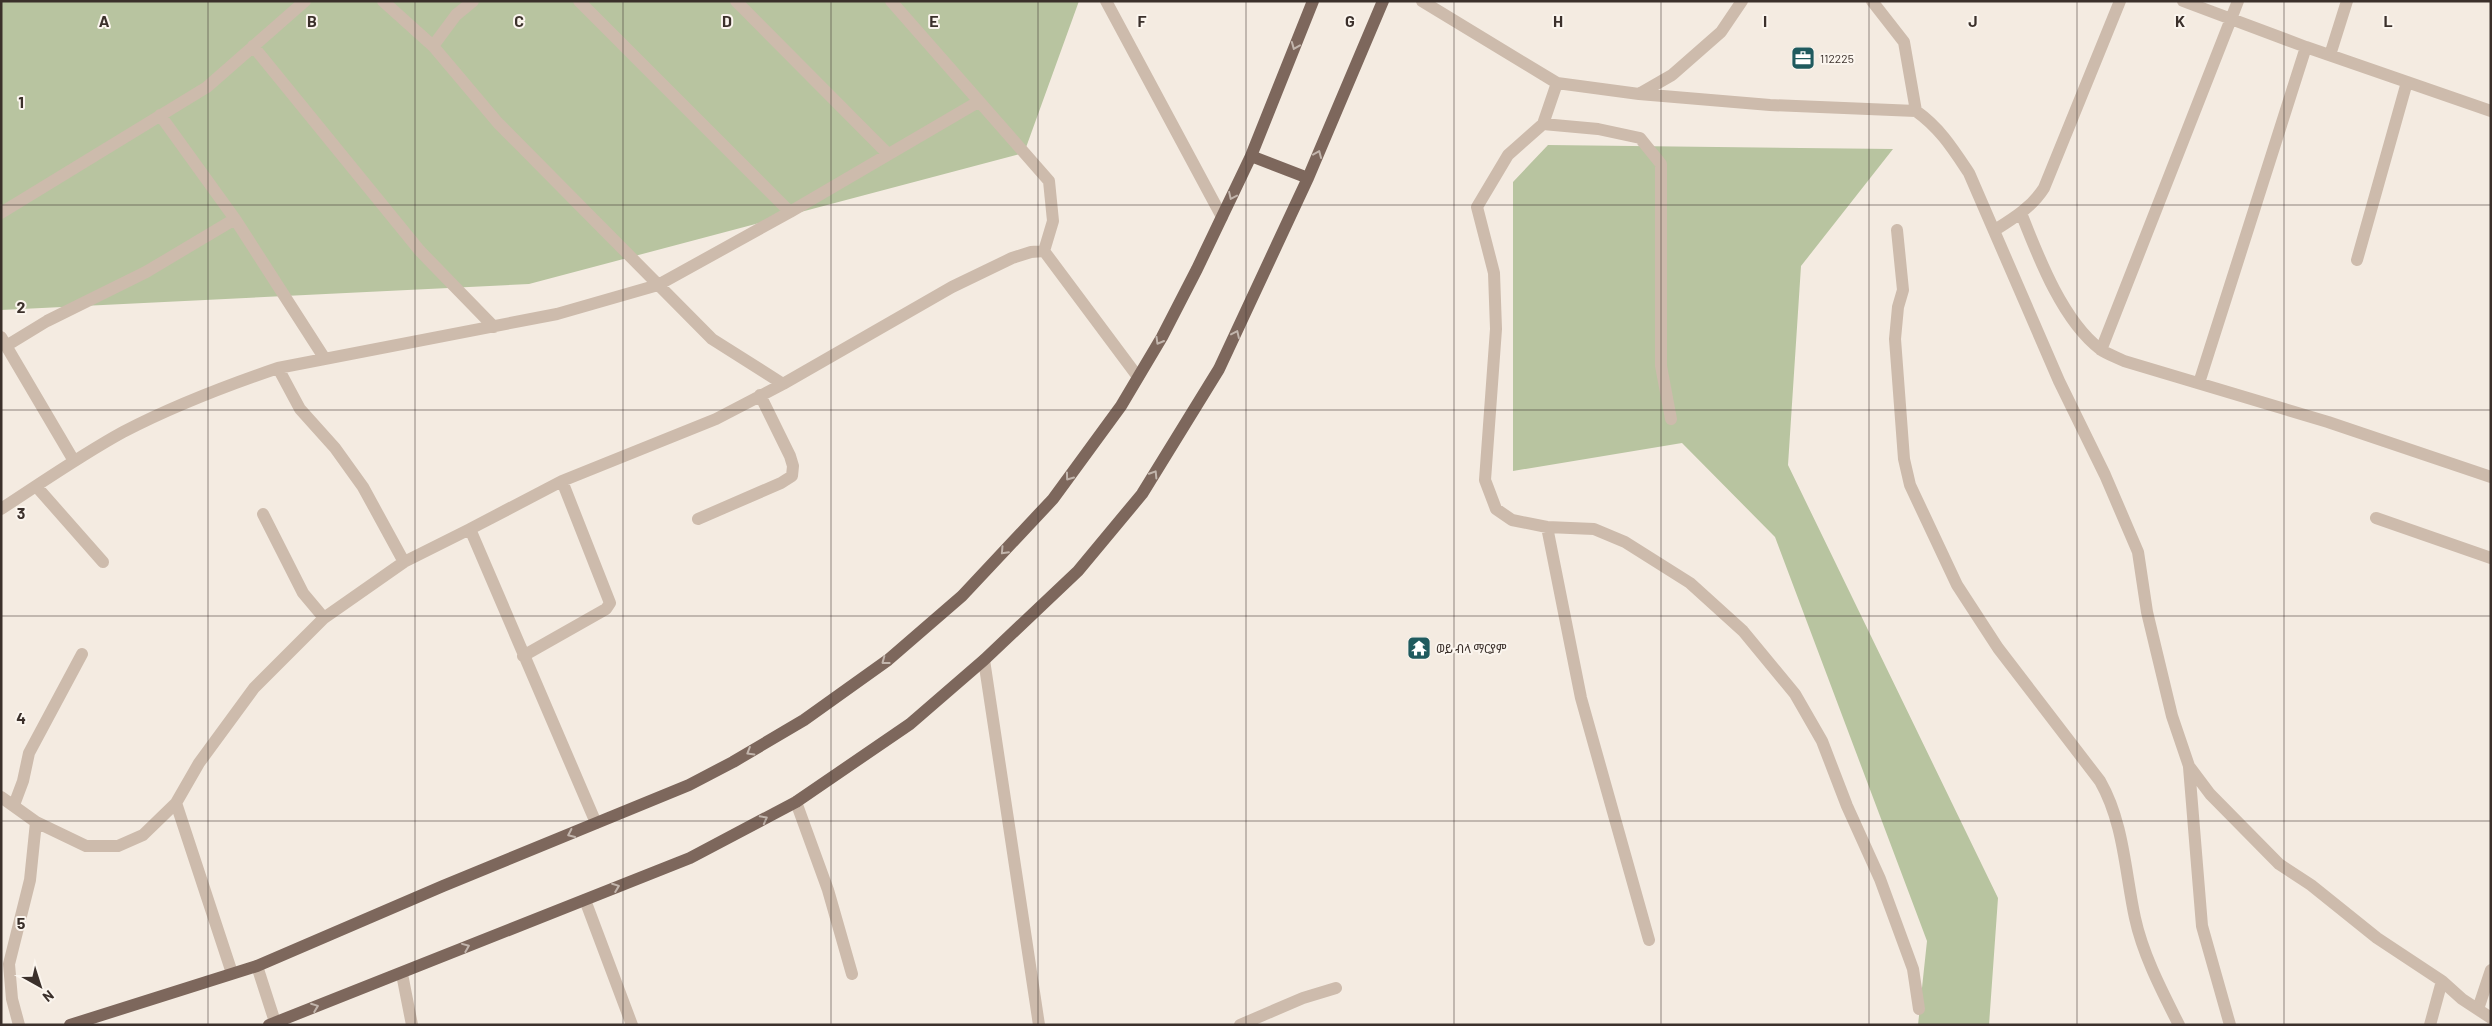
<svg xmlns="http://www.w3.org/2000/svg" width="2492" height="1026" viewBox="0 0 2492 1026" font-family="Barlow,'Noto Sans Ethiopic',sans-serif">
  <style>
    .green { fill: #b8c4a0 }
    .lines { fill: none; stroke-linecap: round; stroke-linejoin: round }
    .street { stroke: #cdbbac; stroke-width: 12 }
    .primary { stroke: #7d675c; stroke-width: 12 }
    .oneway { stroke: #c2b5ac }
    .grid { fill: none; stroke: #3b302b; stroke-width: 1; stroke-opacity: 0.55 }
    .labels { text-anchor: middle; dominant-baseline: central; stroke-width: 4; stroke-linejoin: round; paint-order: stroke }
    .poi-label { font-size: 12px; fill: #3b302b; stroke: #fbf5ee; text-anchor: start }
    .grid-label { font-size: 16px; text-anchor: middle; font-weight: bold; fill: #3b302b; stroke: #fbf5ee; stroke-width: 4; stroke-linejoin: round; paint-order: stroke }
  </style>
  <rect width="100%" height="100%" fill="#f4ebe1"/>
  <path class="green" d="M1 1H1079L1024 153 529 284 1 310Z
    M1548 145 1893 149 1801 266 1788 465 1998 898 1989 1025H1918L1927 941 1775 537 1682 443 1513 471V182Z"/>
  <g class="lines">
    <path class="street" d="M383 1 433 46 498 123 712 339 783 384
      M579 1 790 212
      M736 1 888 154
      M891 1 1049 181 1053 221 1044 251
      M1106 1 1222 217
      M1422 1 1557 83 1639 94 1770 105 1916 111C1940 128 1953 149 1969 173L2059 381 2105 475 2138 552 2147 612 2172 716 2189 766 2210 794 2279 864 2311 885 2377 938 2442 981 2462 999 2491 1018
      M1872 1 1904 42 1916 111
      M2183 1 2306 47 2491 111
      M253 46 420 251 494 327
      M433 46 456 15 473 1
      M2330 55 2347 1
      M1557 83 1543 124 1508 155 1477 207 1494 273 1496 329 1485 480 1496 509 1512 520 1547 527 1594 529 1625 542 1690 583 1743 631 1795 694 1822 741 1847 806 1880 879 1913 969 1919 1009
      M1639 94 1672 75 1721 32 1742 1
      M160 115 235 219 325 359
      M1543 124 1598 129 1640 138 1661 164V366L1671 419
      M1 213 207 87 305 1
      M2021 213C2038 256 2062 320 2100 349 2107 354 2116 357 2124 361L2328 422 2491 477
      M1897 230 1903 290 1898 307 1895 339 1904 459 1910 485 1957 585 1998 648 2100 781C2124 823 2125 872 2135 918 2143 955 2162 991 2179 1025
      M1995 230C2014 218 2032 207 2044 188L2120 1
      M1044 251 1138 377
      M2357 260 2407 82
      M1 337 74 461
      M6 346 47 321 146 272 235 219
      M2101 350 2238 1
      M278 368 557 314 658 285 790 212 978 102
      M2199 383 2306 47
      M36 486 103 562
      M1 509C41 483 81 455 123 432 173 406 225 386 278 368L300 409 335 448 363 487 404 562
      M263 514 303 593 324 618
      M2376 518 2491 558
      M698 519 781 483 792 476 793 466 790 456 760 395
      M1547 527 1581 698 1649 940
      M470 529 562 481 716 419 783 384 952 287 1012 258 1031 252 1044 251
      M523 656 606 609 610 603 562 481
      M984 660 1039 1025
      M2189 767 2202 926 2230 1025
      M1 797 36 822 86 846H118L143 835 176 803 199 763 254 688 324 618 404 562 470 529 596 823
      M796 802 828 890 852 974
      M176 803 232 973
      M14 805 23 781 29 753 82 654
      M585 900 632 1025
      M257 966 276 1025
      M402 974 412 1025
      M2478 1009 2491 970
      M19 1025 12 999 9 964 30 880 36 822
      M1240 1025 1303 998 1336 988
      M2430 1025 2442 981"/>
    <path class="primary" d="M1251 156 1308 178
      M70 1025 257 966 443 886 689 785 733 762 804 720 888 660 962 596 1053 499 1121 406 1162 337 1197 269 1251 156 1313 1
      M269 1025 690 858 796 802 910 724 984 660 1078 571 1142 494 1219 369 1308 178 1383 1"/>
  </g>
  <defs><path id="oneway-chevron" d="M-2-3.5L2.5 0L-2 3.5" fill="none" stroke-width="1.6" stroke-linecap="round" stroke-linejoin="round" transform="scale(1.25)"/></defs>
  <g class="oneway">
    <use href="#oneway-chevron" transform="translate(1295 46) rotate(112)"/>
    <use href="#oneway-chevron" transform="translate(1318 154) rotate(-67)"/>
    <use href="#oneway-chevron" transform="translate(1232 196) rotate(115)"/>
    <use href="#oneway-chevron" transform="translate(1236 334) rotate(-65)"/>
    <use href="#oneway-chevron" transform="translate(1159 341) rotate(120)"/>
    <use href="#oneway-chevron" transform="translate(1154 474) rotate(-58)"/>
    <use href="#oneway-chevron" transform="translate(1069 477) rotate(126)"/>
    <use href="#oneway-chevron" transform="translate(1004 551) rotate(133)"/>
    <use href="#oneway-chevron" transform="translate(885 661) rotate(143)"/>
    <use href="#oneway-chevron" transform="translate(750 752) rotate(149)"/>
    <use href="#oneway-chevron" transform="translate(764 819) rotate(-28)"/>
    <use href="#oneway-chevron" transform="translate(571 834) rotate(155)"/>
    <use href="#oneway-chevron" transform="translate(616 887) rotate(-21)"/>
    <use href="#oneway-chevron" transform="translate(466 947) rotate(-22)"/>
    <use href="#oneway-chevron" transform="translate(315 1007) rotate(-21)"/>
  </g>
  <path class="grid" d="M208 1V1025M415 1V1025M623 1V1025M831 1V1025M1038 1V1025M1246 1V1025M1454 1V1025M1661 1V1025M1869 1V1025M2077 1V1025M2284 1V1025M1 205H2491M1 410H2491M1 616H2491M1 821H2491"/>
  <defs>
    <g id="office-square" transform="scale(1.25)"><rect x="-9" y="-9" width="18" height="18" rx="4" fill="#1f5a5e" stroke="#fbf5ee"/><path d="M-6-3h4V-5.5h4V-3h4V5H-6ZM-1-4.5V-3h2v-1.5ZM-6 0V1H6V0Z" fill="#fff"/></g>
    <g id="temple-square" transform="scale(1.25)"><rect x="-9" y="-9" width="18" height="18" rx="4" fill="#1f5a5e" stroke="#fbf5ee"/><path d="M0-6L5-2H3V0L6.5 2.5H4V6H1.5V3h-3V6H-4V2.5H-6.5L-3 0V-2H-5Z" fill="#fff"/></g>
  </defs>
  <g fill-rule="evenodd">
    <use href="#office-square" x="1803" y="58"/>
    <use href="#temple-square" x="1419" y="648"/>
  </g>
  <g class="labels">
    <g class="poi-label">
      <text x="1820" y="58">112225</text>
      <text x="1436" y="648">ወይ ብላ ማርያም</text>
    </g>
  </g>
  <g class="grid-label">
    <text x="104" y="27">A</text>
    <text x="312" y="27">B</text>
    <text x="519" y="27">C</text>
    <text x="727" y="27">D</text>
    <text x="934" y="27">E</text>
    <text x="1142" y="27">F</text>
    <text x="1350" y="27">G</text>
    <text x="1558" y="27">H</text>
    <text x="1765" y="27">I</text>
    <text x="1973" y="27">J</text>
    <text x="2180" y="27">K</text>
    <text x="2388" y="27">L</text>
    <text x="21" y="108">1</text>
    <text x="21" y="313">2</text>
    <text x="21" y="519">3</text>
    <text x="21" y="724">4</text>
    <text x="21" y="929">5</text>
  </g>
  <rect width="2492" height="1026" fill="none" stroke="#3b302b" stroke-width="5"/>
  <g transform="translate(40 986) rotate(141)" stroke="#fbf5ee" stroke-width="4" paint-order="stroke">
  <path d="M0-4L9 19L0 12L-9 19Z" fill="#3b302b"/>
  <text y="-8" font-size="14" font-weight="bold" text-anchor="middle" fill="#3b302b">N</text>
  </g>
</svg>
